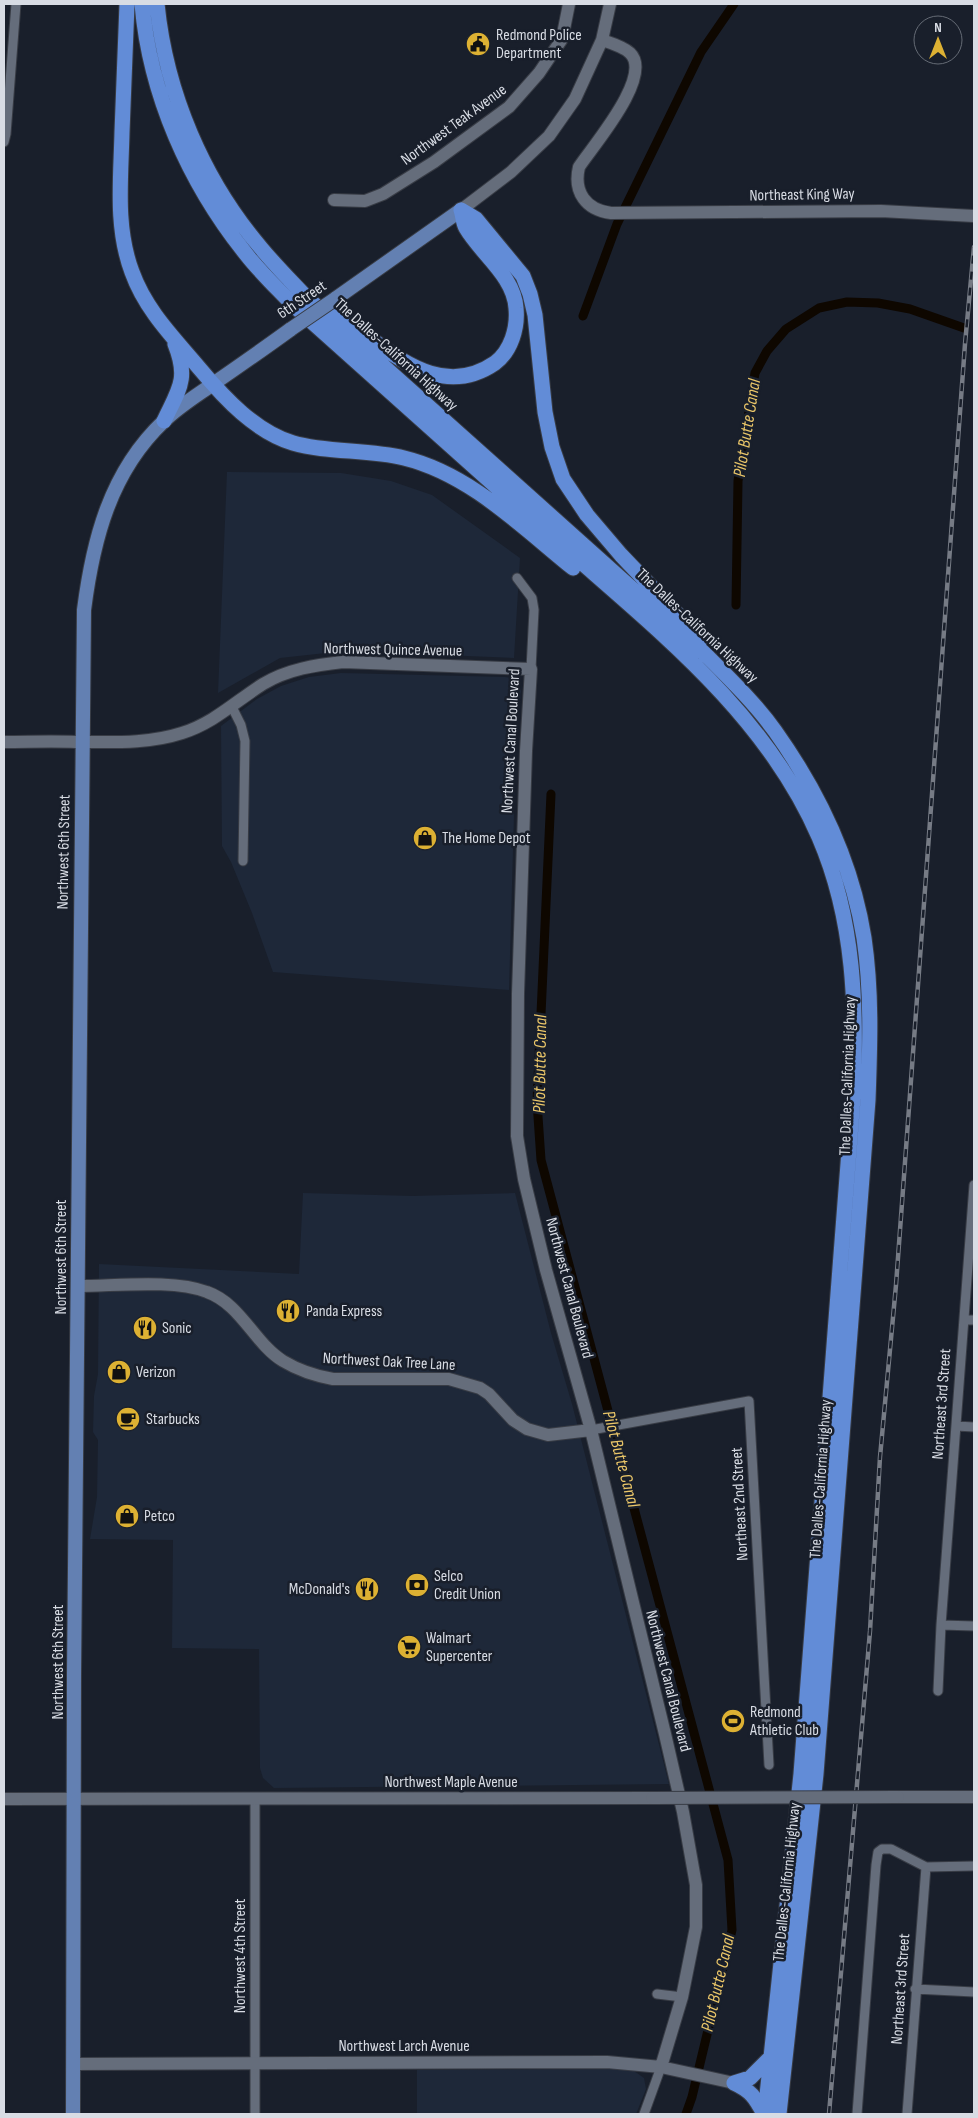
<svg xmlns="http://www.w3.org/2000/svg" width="978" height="2118" viewBox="0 0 978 2118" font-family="'Sofia Sans Condensed',sans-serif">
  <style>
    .built { fill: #1e2839 }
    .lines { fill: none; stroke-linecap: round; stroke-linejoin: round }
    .canal { stroke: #0e0700; stroke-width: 9 }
    .street-casing { stroke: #383c45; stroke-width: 11 }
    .secondary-casing { stroke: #383c45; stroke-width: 14 }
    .primary-casing { stroke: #383c45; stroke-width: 16 }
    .highway-casing { stroke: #383c45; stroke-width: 17 }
    .street { stroke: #656d7b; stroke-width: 9 }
    .secondary { stroke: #656d7b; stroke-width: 12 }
    .primary { stroke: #6380b2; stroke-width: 14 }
    .highway { stroke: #628cd7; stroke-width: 15 }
    .rail-casing { stroke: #767b85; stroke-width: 4.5 }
    .rail { stroke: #191f2b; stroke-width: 2.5; stroke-dasharray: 8; stroke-linecap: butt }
    .secondary-bridge-casing { stroke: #383c45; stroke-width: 14; stroke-linecap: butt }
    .primary-bridge-casing { stroke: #383c45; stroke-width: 16; stroke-linecap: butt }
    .secondary-bridge { stroke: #656d7b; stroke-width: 12 }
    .primary-bridge { stroke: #6380b2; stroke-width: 14 }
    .labels { text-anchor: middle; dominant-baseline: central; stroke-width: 5; stroke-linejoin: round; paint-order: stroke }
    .poi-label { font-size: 16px; fill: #d8dce4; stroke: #191f2b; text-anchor: start }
    .street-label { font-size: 16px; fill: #d8dce4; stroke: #191f2b }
    .water-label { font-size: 18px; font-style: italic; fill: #eac669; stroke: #191f2b }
  </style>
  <rect width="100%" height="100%" fill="#191f2b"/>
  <path class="built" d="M227 472 341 473 391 481 432 495 520 558 514 658 344 651 280 658 218 693Z
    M341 673 505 677 513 678 518 683 521 690 516 744 509 990 273 972 252 913 231 862 222 846 221 726 257 699 281 686 309 677Z
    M303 1193 413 1196 515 1193 551 1333 572 1404 669 1784 274 1788 263 1778 260 1768 259 1649 172 1648 173 1540 90 1539 97 1497 98 1440 93 1432 94 1396 98 1374 99 1264 299 1274Z
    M621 2069 634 2071 644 2078 646 2089 636 2114H417V2070Z"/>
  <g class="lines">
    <path class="canal" d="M583 316 617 224 701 52 734 4
      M736 605 738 481 755 373 767 351 786 329 819 308 847 302 878 303 910 309 964 328
      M551 794 537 1102 541 1160 728 1860 732 1930 692 2097 686 2114"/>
    <g class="street-casing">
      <path id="street" d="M4 142 6 134 16 4
        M517 578 532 598 534 610 531 669
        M232 707 241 725 245 741 243 861
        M964 1320H974
        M956 1426 974 1427
        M591 1430 749 1401 769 1765
        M941 1625 974 1626
        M938 1691 941 1625 974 1185
        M915 1989 974 1992
        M657 1994 682 1997
        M255 2114V1798
        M644 2114 661 2067
        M857 2114 876 1865 878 1852 882 1849H891L926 1867 974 1866
        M907 2114 926 1867"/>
    </g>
    <g class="secondary-casing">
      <path id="secondary" d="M602 40C611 43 624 47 630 53 654 76 592 147 579 167 573 192 586 210 611 213L881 211 974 216
        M334 200 365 201 383 194 434 162 509 107 539 73 562 39 569 4
        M461 210 511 172 549 136 575 99 602 40 610 4
        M4 742C28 742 52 741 76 742 112 742 148 744 182 733 214 723 236 701 263 684 288 669 316 665 343 662L531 669 526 751 518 994 517 1136 524 1179 546 1270 591 1430 665 1734 683 1812 696 1885V1927L682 1997 661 2067
        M78 1286C116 1286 173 1279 207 1292 241 1304 254 1343 283 1361 298 1370 316 1376 333 1379H449L480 1388 489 1394 513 1420 527 1429 548 1435 591 1430
        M898 1797H974
        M4 1799 652 1798
        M73 2064 607 2062 661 2067 734 2083"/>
    </g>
    <g class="primary-casing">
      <path id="primary" d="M335 299 461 210
        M73 2114 74 1675 84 610C93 540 110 472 164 421 178 407 196 396 213 384 239 366 265 348 291 329"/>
    </g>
    <g class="highway-casing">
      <path id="highway" d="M127 4C125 47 124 89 122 132 121 179 115 227 132 272 146 311 175 339 200 369 225 399 256 432 293 443 327 453 368 449 404 458 470 474 522 527 573 568
        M142 4C150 95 189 183 246 254 260 272 277 288 292 304 380 383 468 462 556 540 655 628 765 712 819 837 855 920 857 1010 853 1099L801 1774 765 2114
        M157 4C166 93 203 180 261 248 275 265 290 280 305 296L704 653C729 678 755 703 775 731 819 793 852 863 864 938 872 992 870 1046 868 1100L816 1774 779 2114
        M461 210 476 219 523 276 530 294 535 315 545 412 552 447 563 479 587 515 621 555 701 639
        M332 308C344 319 358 329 371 339 409 367 450 394 495 363 511 351 518 328 516 308 514 276 482 255 466 228 463 223 463 216 461 210
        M164 421C179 389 189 379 175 344
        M734 2083 750 2078 771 2057
        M734 2083C751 2091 755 2097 764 2114"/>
    </g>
    <use href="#street" class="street"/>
    <use href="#secondary" class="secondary"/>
    <use href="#primary" class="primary"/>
    <use href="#highway" class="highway"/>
    <g class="rail-casing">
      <path id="rail" d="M829 2114 870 1631 880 1457 896 1285 965 344 974 247"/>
    </g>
    <use href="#rail" class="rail"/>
    <g class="secondary-bridge-casing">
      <path id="secondary-bridge" d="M652 1798 898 1797"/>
    </g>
    <g class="primary-bridge-casing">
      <path id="primary-bridge" d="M291 329 335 299"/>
    </g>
    <use href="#secondary-bridge" class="secondary-bridge"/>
    <use href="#primary-bridge" class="primary-bridge"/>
  </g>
  <defs>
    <g id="civic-disc" transform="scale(1.25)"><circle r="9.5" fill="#ddb133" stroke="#191f2b"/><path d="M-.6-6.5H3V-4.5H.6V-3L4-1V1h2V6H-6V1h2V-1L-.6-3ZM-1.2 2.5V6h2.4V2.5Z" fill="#111"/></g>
    <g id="shop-disc" transform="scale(1.25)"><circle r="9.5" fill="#ddb133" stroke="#191f2b"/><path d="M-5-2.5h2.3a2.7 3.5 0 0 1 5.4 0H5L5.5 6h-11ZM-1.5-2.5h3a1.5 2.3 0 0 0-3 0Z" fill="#111"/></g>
    <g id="restaurant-disc" transform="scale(1.25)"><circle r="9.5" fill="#ddb133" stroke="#191f2b"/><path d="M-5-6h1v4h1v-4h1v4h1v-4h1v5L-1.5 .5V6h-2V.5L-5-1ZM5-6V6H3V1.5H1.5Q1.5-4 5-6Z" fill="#111"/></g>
    <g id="cafe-disc" transform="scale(1.25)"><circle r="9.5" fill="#ddb133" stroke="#191f2b"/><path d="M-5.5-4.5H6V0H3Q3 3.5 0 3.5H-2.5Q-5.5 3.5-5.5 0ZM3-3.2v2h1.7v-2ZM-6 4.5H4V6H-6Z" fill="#111"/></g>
    <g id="bank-disc" transform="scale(1.25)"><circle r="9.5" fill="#ddb133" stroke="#191f2b"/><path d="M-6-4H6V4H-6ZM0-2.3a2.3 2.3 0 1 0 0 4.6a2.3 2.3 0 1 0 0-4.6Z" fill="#111"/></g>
    <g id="supermarket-disc" transform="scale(1.25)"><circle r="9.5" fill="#ddb133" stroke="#191f2b"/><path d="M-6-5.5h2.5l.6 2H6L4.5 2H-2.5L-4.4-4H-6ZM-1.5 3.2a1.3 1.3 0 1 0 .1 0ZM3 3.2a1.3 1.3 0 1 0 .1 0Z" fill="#111"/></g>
    <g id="stadium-disc" transform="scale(1.25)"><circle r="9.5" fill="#ddb133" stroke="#191f2b"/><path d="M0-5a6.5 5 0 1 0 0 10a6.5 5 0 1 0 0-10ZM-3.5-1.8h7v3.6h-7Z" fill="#111"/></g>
  </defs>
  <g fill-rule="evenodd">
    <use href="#civic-disc" x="478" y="44"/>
    <use href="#shop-disc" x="425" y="838"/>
    <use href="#restaurant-disc" x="288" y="1311"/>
    <use href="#restaurant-disc" x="145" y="1328"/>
    <use href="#shop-disc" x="119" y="1372"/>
    <use href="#cafe-disc" x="128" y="1419"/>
    <use href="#shop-disc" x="127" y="1516"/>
    <use href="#bank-disc" x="417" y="1585"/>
    <use href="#restaurant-disc" x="367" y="1589"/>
    <use href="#supermarket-disc" x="409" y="1647"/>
    <use href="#stadium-disc" x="733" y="1721"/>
  </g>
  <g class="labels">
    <g class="poi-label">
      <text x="496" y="35">Redmond Police<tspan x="496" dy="18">Department</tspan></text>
      <text x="442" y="838">The Home Depot</text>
      <text x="306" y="1311">Panda Express</text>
      <text x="162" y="1328">Sonic</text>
      <text x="136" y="1372">Verizon</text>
      <text x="146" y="1419">Starbucks</text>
      <text x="144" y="1516">Petco</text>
      <text x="434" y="1576">Selco<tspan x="434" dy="18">Credit Union</tspan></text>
      <text x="350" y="1589" text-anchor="end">McDonald's</text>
      <text x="426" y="1638">Walmart<tspan x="426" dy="18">Supercenter</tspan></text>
      <text x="750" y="1712">Redmond<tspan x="750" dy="18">Athletic Club</tspan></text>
    </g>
    <g class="street-label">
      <text transform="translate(454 125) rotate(-36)">Northwest Teak Avenue</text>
      <text transform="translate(802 195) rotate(-1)">Northeast King Way</text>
      <text transform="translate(302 300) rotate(-34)">6th Street</text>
      <text transform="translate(396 355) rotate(42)">The Dalles-California Highway</text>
      <text transform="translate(697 626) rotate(43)">The Dalles-California Highway</text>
      <text transform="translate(393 650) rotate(1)">Northwest Quince Avenue</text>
      <text transform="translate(511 741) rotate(-87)">Northwest Canal Boulevard</text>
      <text transform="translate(64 852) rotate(-89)">Northwest 6th Street</text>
      <text transform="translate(848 1076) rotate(-88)">The Dalles-California Highway</text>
      <text transform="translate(61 1257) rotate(-90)">Northwest 6th Street</text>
      <text transform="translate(569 1288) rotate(75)">Northwest Canal Boulevard</text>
      <text transform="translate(389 1362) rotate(3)">Northwest Oak Tree Lane</text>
      <text transform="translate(942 1404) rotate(-86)">Northeast 3rd Street</text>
      <text transform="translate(821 1479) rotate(-86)">The Dalles-California Highway</text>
      <text transform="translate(740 1504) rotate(-93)">Northeast 2nd Street</text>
      <text transform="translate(58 1662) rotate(-90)">Northwest 6th Street</text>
      <text transform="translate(668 1681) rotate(76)">Northwest Canal Boulevard</text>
      <text x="451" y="1782">Northwest Maple Avenue</text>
      <text transform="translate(787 1882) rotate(-84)">The Dalles-California Highway</text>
      <text transform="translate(240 1956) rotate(-90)">Northwest 4th Street</text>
      <text transform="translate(901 1989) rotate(-86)">Northeast 3rd Street</text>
      <text x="404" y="2046">Northwest Larch Avenue</text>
    </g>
    <g class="water-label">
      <text transform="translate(747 428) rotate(-81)">Pilot Butte Canal</text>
      <text transform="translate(540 1064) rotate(-89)">Pilot Butte Canal</text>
      <text transform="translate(621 1459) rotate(75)">Pilot Butte Canal</text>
      <text transform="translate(718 1983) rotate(-77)">Pilot Butte Canal</text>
    </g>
  </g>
  <rect width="978" height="2118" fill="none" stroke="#d8dce4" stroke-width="10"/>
  <g transform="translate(938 40)"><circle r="24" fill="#191f2b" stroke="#656b75"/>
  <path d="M0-4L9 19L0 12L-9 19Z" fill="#ddb133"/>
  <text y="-8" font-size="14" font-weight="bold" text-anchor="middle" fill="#d8dce4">N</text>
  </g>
</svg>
